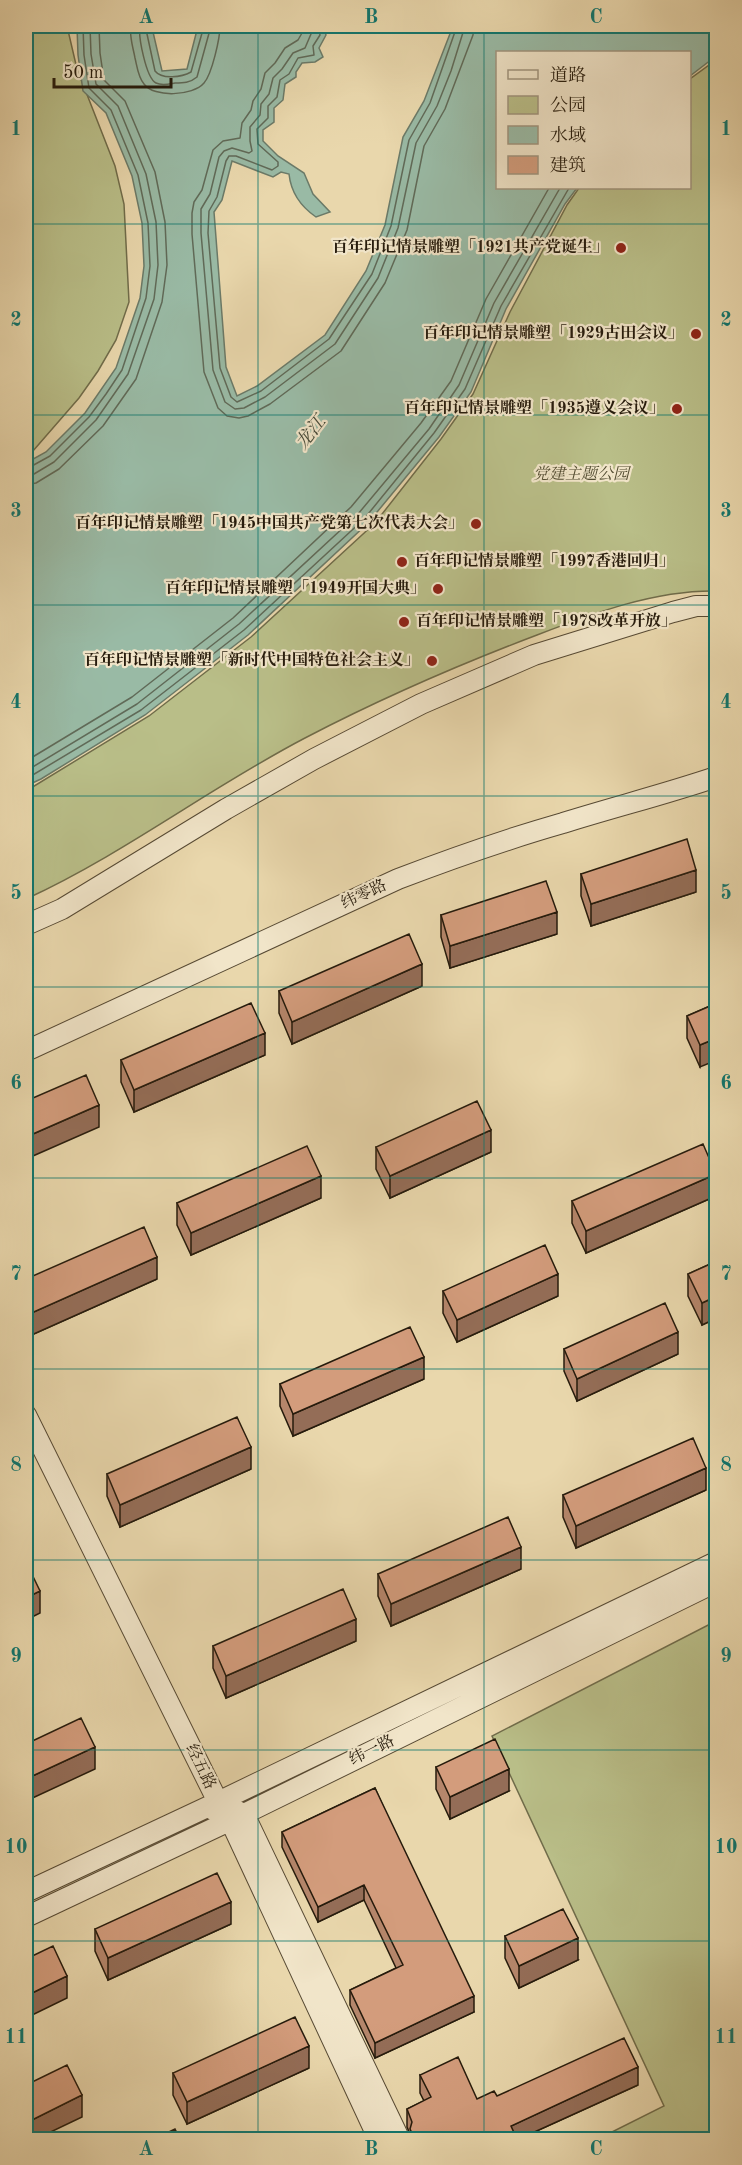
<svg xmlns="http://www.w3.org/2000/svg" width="742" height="2165" viewBox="0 0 742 2165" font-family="'Old Standard TT','Noto Serif SC',serif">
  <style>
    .green { fill: #b9be88; stroke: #706c4a; stroke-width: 1.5 }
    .water { fill: #99baa5; stroke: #6b7a68; stroke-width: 1.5 }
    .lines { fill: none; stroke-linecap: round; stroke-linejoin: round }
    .shore { stroke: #606a58; stroke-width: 1.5 }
    .minor-casing { stroke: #574a34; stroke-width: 22 }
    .minor { stroke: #f1e5c9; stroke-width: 20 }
    .wall { fill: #b5866b; stroke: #261b0c; stroke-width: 1.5 }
    .shaded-wall { fill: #946d57; stroke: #261b0c; stroke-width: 1.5 }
    .building { fill: #d39c7c; stroke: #261b0c; stroke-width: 1.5 }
    .grid { fill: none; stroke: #0f766e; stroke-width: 1.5; stroke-opacity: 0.55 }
    .poi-dot { fill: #8f2418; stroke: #f1e5c9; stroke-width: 2 }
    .labels { text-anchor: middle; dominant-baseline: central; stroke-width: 4.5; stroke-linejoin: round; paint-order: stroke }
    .poi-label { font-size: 16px; font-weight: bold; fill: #261b0c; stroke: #f1e5c9; text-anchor: end }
    .park-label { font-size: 16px; font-style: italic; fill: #524c31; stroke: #f1e5c9 }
    .street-label { font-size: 16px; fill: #261b0c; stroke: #f1e5c9 }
    .water-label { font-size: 18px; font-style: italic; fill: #484b3a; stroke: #f1e5c9 }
    .neatline { fill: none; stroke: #0f766e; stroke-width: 2 }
    .grid-label { font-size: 20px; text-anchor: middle; font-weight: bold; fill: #0f766e }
  </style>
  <rect width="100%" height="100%" fill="#e9d7ac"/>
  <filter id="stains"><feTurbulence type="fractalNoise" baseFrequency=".00333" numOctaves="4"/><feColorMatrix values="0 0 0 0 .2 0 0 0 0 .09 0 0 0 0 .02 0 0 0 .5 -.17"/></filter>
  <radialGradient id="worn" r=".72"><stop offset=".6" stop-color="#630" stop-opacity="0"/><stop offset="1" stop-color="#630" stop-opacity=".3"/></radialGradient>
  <path class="green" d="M26 26H67L77 69 115 166 124 204 129 302 116 340 98 371 79 398 26 459Z
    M716 60V591C655 590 594 613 537 635 458 665 380 699 305 738 209 788 124 854 26 899V791L149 716 251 637 375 523 441 439 473 394 510 312 567 205 579 188H690V79Z
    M716 1621V2139H598L664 2106 492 1736Z"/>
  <path class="water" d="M77 26H154L153 32 162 71 187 69 198 26H323L326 35 319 48 323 57 315 62 302 63 296 72V77L285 84 283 100 274 108V122L263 130V141L278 156 304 173 313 194 330 212 316 217C300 206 291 193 289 174L281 172 273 177 232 161 222 200 214 212 226 367 237 396 257 386 325 335 366 271 385 225 403 137 424 101 453 26H716V56L690 76V52H498V188H577L565 204 506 309 471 392 439 437 368 523 248 635 145 715 41 779 26 786V463L46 452 85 413 116 368 140 298 144 266 142 223 132 176 106 113 83 91 78 55Z"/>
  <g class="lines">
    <path class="shore" d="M131 26C129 36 133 47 135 58 137 66 138 77 144 84 154 98 193 96 204 83 212 74 220 38 220 26
      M140 26C138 36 146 78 156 83 162 86 169 84 175 83 183 83 190 83 197 77L211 26
      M148 26 147 34 155 71C162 80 182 77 191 72L204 26
      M301 26 302 33 298 40 285 48 275 63 265 73 261 89 253 101 251 110 242 123 240 138 223 141 213 150 202 190 194 202 192 213V234L204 372 218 408 227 416 239 418 248 416 270 404 341 351 385 283 407 230 424 146 445 109 473 35 474 26
      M310 26 311 34 305 48 293 53 282 69 273 78 269 94 261 104 260 115 250 127V141L252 151 249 153 232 148 224 151 219 157 210 194 201 209V233L213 370 225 402 235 409 244 408 265 397 335 344 378 278 398 228 416 143 437 106 451 71 465 26
      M318 26 320 35 313 46 314 55 298 58 289 74 280 80 277 97 268 106V118L257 129 258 144 278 162V166L272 170 236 156H229L226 161 217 197 209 211 208 233 220 368 231 397 237 402 261 391 329 339 372 274 391 226 409 140 430 103 457 26
      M26 468 30 467 50 456 89 417 106 394 122 370 146 298 150 266 148 223 138 175 111 110 89 88 84 55 83 26
      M26 476 34 474 54 462 96 420 128 374 154 299 158 265 156 222 146 174 118 106 96 84 91 54 90 26
      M26 485 36 483 59 469 103 426 136 379 162 302 167 265 165 222 155 172 125 101 104 80 100 53 99 26
      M26 761 132 697 233 618 351 507 421 423 451 381 486 299 549 188
      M26 771 137 704 239 624 358 514 429 429 459 385 494 303 560 188
      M26 779 141 710 244 630 364 519 434 433 465 389 501 306 569 188"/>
    <g class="minor-casing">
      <path id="minor" d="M26 925 62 909 226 809 314 759 421 704 534 655 673 612 696 606H716
        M26 1051 398 879C453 858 507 839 563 823 614 807 666 794 716 777
        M26 1415 218 1802 244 1814 400 2140
        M210 1808 230 1820 379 2140
        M26 1892 218 1802 716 1562
        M26 1917 244 1814 716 1582"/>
    </g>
    <use href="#minor" class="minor"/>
  </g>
  <path class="wall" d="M581 874 696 892 591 926 581 896Z
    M441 915 557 934 450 968 441 937Z
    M422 986 292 1044 279 1013V991Z
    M717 1003 700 1067 687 1038V1016Z
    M265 1055 134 1112 121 1082V1060Z
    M376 1147 491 1152 390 1198 376 1169Z
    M716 1196 586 1253 572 1223V1201Z
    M321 1198 191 1255 177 1225V1203Z
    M717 1261V1318L702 1325 688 1296V1274Z
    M26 1279H157L27 1337 26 1333Z
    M443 1291 558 1296 457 1342 443 1313Z
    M564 1349 678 1354 577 1401 564 1371Z
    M424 1379 293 1436 280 1406V1384Z
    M251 1469 120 1527 107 1496V1474Z
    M706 1490 576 1548 563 1517V1495Z
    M521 1569 391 1626 378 1596V1574Z
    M356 1641 226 1698 213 1668V1646Z
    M436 1767 509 1791 450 1819 436 1789Z
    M375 1788 474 2012 375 2058 350 2005V1990L396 1968 364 1900 318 1922 282 1847V1832Z
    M231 1924 108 1980 95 1951V1929Z
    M505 1936 578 1960 519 1988 505 1958Z
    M309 2068 187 2124 173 2095V2073Z
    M420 2075 477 2099 638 2085 519 2139H410V2134L407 2127V2109L424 2101 420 2093Z"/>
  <path class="shaded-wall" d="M696 870V892L591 926V904Z
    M557 912V934L450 968V946Z
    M422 964V986L292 1044V1022Z
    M265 1033V1055L134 1112V1090Z
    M717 1038V1060L700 1067V1045Z
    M99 1105V1127L26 1159V1137Z
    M491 1130V1152L390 1198V1176Z
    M716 1174V1196L586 1253V1231Z
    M321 1176V1198L191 1255V1233Z
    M157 1257V1279L27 1337V1315Z
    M558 1274V1296L457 1342V1320Z
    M717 1296V1318L702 1325V1303Z
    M678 1332V1354L577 1401V1379Z
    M424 1357V1379L293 1436V1414Z
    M251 1447V1469L120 1527V1505Z
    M706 1468V1490L576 1548V1526Z
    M521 1547V1569L391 1626V1604Z
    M40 1591V1613L26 1620V1598Z
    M356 1619V1641L226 1698V1676Z
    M95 1747V1769L26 1801V1779Z
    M509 1769V1791L450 1819V1797Z
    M364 1885V1900L318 1922V1907Z
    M231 1902V1924L108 1980V1958Z
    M578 1938V1960L519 1988V1966Z
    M67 1976V1998L26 2018V1996Z
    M474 1996V2012L375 2058V2043Z
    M309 2046V2068L187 2124V2102Z
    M638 2067V2085L519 2139H511V2126Z
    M82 2095V2117L36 2139H26V2123Z"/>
  <path class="building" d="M687 839 696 870 591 904 581 874Z
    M546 881 557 912 450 946 441 915Z
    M409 934 422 964 292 1022 279 991Z
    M251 1003 265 1033 134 1090 121 1060Z
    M717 1003V1038L700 1045 687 1016Z
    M86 1075 99 1105 26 1137V1101Z
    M477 1101 491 1130 390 1176 376 1147Z
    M703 1144 716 1174 586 1231 572 1201Z
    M307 1146 321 1176 191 1233 177 1203Z
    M144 1227 157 1257 27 1315 26 1311V1279Z
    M545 1245 558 1274 457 1320 443 1291Z
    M717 1261V1296L702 1303 688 1274Z
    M665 1303 678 1332 577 1379 564 1349Z
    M410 1327 424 1357 293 1414 280 1384Z
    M237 1417 251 1447 120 1505 107 1474Z
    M693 1438 706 1468 576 1526 563 1495Z
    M508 1517 521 1547 391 1604 378 1574Z
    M26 1562 40 1591 26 1598Z
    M343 1589 356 1619 226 1676 213 1646Z
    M81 1718 95 1747 26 1779V1744Z
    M495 1739 509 1769 450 1797 436 1767Z
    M375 1788 474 1996 375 2043 350 1990 403 1965 364 1885 318 1907 282 1832Z
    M217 1873 231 1902 108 1958 95 1929Z
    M563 1909 578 1938 519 1966 505 1936Z
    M53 1946 67 1976 26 1996V1959Z
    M295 2017 309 2046 187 2102 173 2073Z
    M624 2038 638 2067 511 2126 517 2139H415L410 2129 412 2122 407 2109 431 2097 420 2075 458 2057 477 2099 494 2091 497 2096Z
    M67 2065 82 2095 26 2123V2085Z
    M175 2129 180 2139H154Z"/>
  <path class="grid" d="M258 26V2140M484 26V2140M26 224H716M26 415H716M26 605H716M26 796H716M26 987H716M26 1178H716M26 1369H716M26 1560H716M26 1750H716M26 1941H716"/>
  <g class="poi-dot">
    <circle cx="621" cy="248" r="6"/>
    <circle cx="696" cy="334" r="6"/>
    <circle cx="677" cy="409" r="6"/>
    <circle cx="476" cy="524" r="6"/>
    <circle cx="402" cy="562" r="6"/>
    <circle cx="438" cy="589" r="6"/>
    <circle cx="404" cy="622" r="6"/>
    <circle cx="432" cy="661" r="6"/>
  </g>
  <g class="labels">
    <g class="poi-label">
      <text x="609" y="248">百年印记情景雕塑「1921共产党诞生」</text>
      <text x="684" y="334">百年印记情景雕塑「1929古田会议」</text>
      <text x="665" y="409">百年印记情景雕塑「1935遵义会议」</text>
      <text x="464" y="524">百年印记情景雕塑「1945中国共产党第七次代表大会」</text>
      <text x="414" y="562" text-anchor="start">百年印记情景雕塑「1997香港回归」</text>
      <text x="426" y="589">百年印记情景雕塑「1949开国大典」</text>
      <text x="416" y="622" text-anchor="start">百年印记情景雕塑「1978改革开放」</text>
      <text x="420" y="661">百年印记情景雕塑「新时代中国特色社会主义」</text>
    </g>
    <g class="park-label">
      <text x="581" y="475">党建主题公园</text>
    </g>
    <g class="street-label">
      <text transform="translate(364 895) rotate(-25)">纬零路</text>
      <text transform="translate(372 1751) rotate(-26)">纬一路</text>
      <text transform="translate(200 1767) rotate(64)">经五路</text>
    </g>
    <g class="water-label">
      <text transform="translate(311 433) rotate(-52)">龙江</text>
    </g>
  </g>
  <rect width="742" height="2165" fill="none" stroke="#e9d7ac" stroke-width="66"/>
  <rect x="496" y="51" width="195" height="138" fill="#f1e5c9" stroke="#a0947d" stroke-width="1.5"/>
  <rect x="508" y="70" width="30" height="9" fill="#f1e5c9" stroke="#a0947d" stroke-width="1.5"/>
  <text x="550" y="81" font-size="18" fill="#261b0c">道路</text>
  <rect x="508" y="96" width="30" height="18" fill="#b9be88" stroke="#a0947d" stroke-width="1.5"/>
  <text x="550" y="111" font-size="18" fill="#261b0c">公园</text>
  <rect x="508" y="126" width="30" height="18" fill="#99baa5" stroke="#a0947d" stroke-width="1.5"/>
  <text x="550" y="141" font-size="18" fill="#261b0c">水域</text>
  <rect x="508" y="156" width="30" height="18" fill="#d39c7c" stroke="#a0947d" stroke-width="1.5"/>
  <text x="550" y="171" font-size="18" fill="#261b0c">建筑</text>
  <path d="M54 78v9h117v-9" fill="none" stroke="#261b0c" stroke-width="3"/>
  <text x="63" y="78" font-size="18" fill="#261b0c" stroke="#f1e5c9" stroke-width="4.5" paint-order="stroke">50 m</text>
  <rect x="33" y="33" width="676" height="2099" class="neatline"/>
  <g class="grid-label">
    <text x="146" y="23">A</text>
    <text x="371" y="23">B</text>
    <text x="596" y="23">C</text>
    <text x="16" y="135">1</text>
    <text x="726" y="135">1</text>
    <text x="16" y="326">2</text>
    <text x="726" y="326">2</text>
    <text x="16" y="517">3</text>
    <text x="726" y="517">3</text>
    <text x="16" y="708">4</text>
    <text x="726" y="708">4</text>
    <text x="16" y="899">5</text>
    <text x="726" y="899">5</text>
    <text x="16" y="1089">6</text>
    <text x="726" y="1089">6</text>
    <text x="16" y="1280">7</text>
    <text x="726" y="1280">7</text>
    <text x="16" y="1471">8</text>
    <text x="726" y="1471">8</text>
    <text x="16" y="1662">9</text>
    <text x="726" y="1662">9</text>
    <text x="16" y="1853">10</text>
    <text x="726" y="1853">10</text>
    <text x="16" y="2043">11</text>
    <text x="726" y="2043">11</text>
    <text x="146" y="2155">A</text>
    <text x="371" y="2155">B</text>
    <text x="596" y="2155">C</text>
  </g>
  <rect width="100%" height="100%" filter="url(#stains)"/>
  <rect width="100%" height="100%" fill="url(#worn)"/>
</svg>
